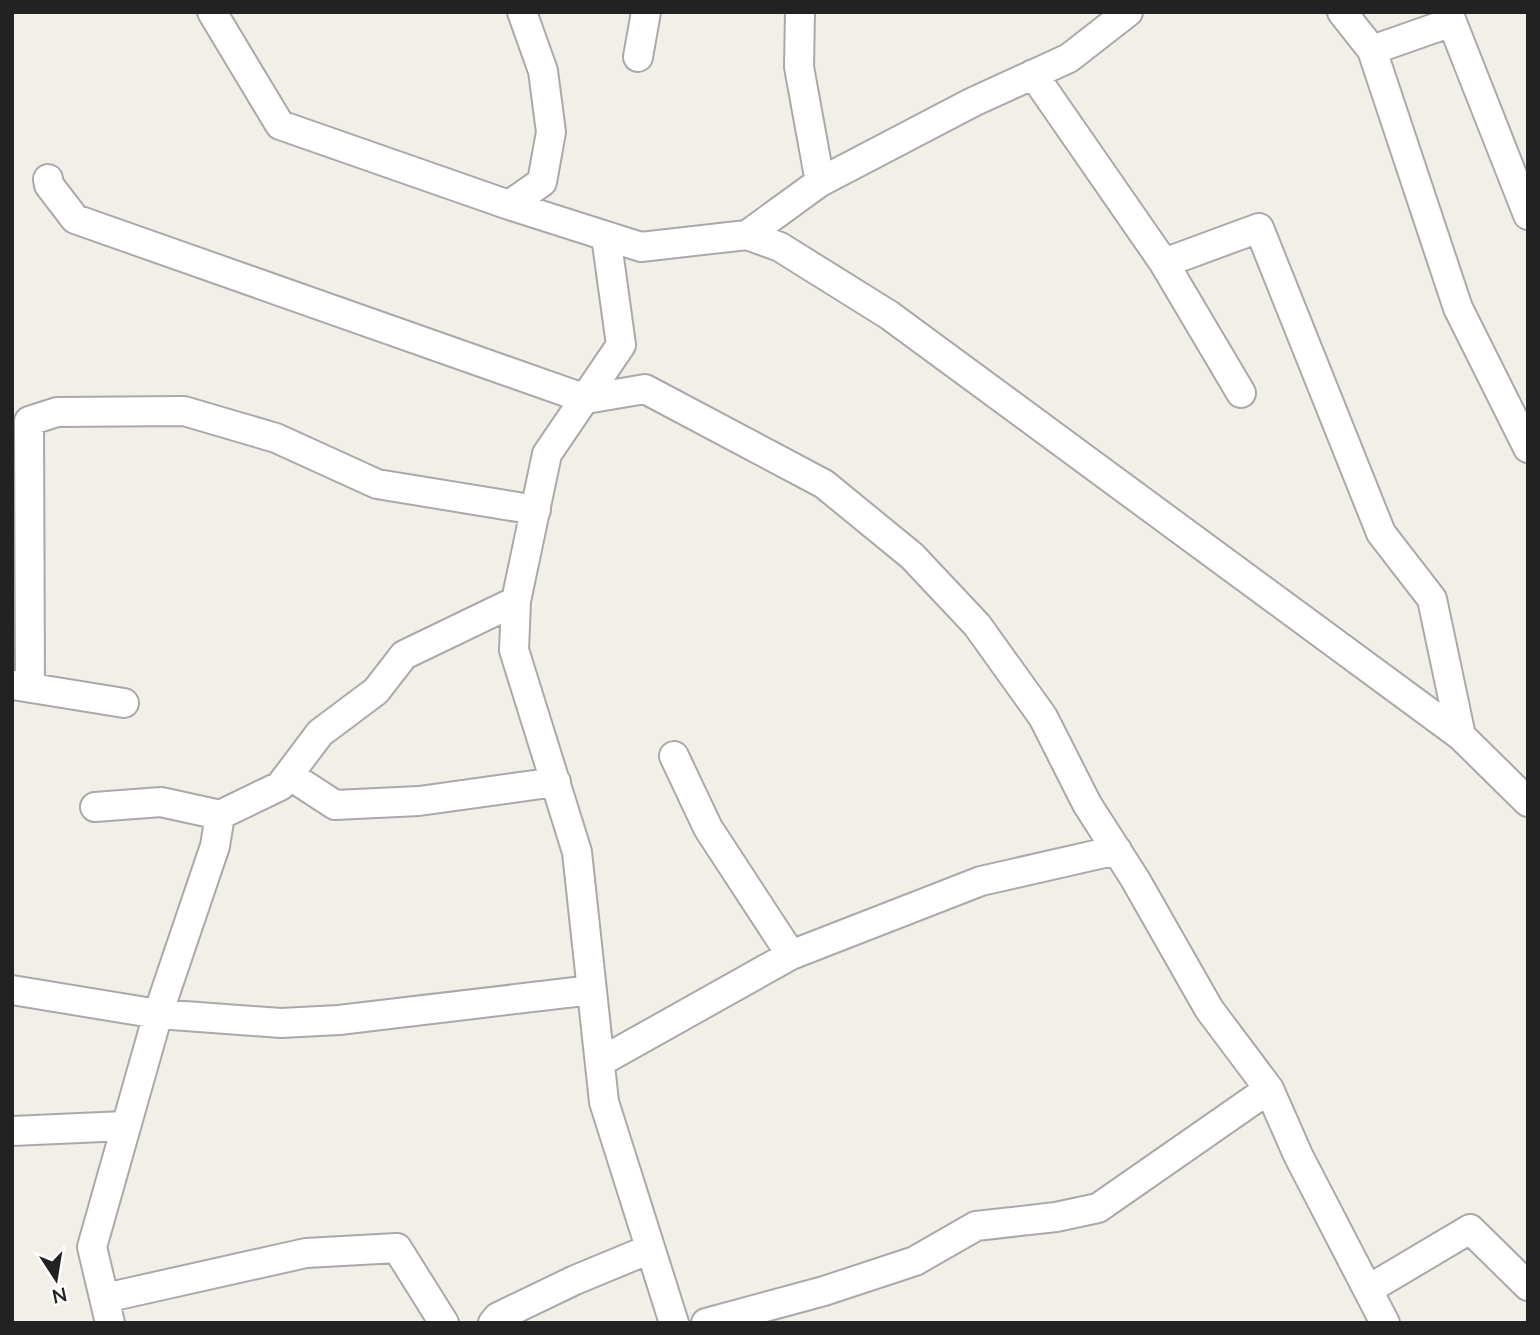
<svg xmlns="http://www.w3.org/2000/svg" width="1540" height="1335" viewBox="0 0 1540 1335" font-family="Lato,sans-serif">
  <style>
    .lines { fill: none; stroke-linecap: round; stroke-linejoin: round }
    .street-casing { stroke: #a9a9a9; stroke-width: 32 }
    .street { stroke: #fff; stroke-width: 28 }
  </style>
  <rect width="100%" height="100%" fill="#f2efe9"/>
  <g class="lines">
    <g class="street-casing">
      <path id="street" d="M212 12 280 125 509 205 641 247 747 235 820 182 973 102 1069 58 1128 12
        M800 12 799 67 820 182
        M1342 12 1372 50 1458 308 1528 448
        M1448 12 1528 215
        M1372 50 1452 22
        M638 57 646 12
        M1033 74 1164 263 1241 393
        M48 179 49 185 75 219 586 399 645 389 824 484 912 556 977 625 1043 717 1087 804 1135 879 1209 1009 1269 1089 1298 1155 1385 1323
        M509 205 542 182 551 132 543 71 522 12
        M747 235 780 247 889 315 1461 736 1528 802
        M606 236 621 345 547 454 516 601 514 650 577 852 604 1102 674 1323
        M1164 263 1259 228 1381 533 1432 599 1461 736
        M13 685 124 703
        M30 688 29 421 57 412 184 411 276 438 377 484 536 510
        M674 756 708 828 791 955
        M289 775 335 805 419 801 556 782
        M95 807 161 802 220 815 215 846 158 1014 92 1247 110 1323
        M220 815 280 786 320 733 376 691 404 655 516 601
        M12 990 158 1014 281 1023 339 1020 592 990
        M600 1062 791 955 981 881 1117 850
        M12 1131 125 1126
        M1369 1289 1470 1229 1528 1286
        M105 1298 306 1253 397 1248 444 1323
        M493 1323 498 1317 575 1280 650 1249
        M706 1323 824 1291 915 1261 976 1226 1056 1217 1098 1208 1269 1089"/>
    </g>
    <use href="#street" class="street"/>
  </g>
  <rect width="1540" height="1335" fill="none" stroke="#222222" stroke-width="28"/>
  <g transform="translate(56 1279) rotate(168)" stroke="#ffffff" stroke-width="5" paint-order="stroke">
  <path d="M0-5L12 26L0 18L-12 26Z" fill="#222222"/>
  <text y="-10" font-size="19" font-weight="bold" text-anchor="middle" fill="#222222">N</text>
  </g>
</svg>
